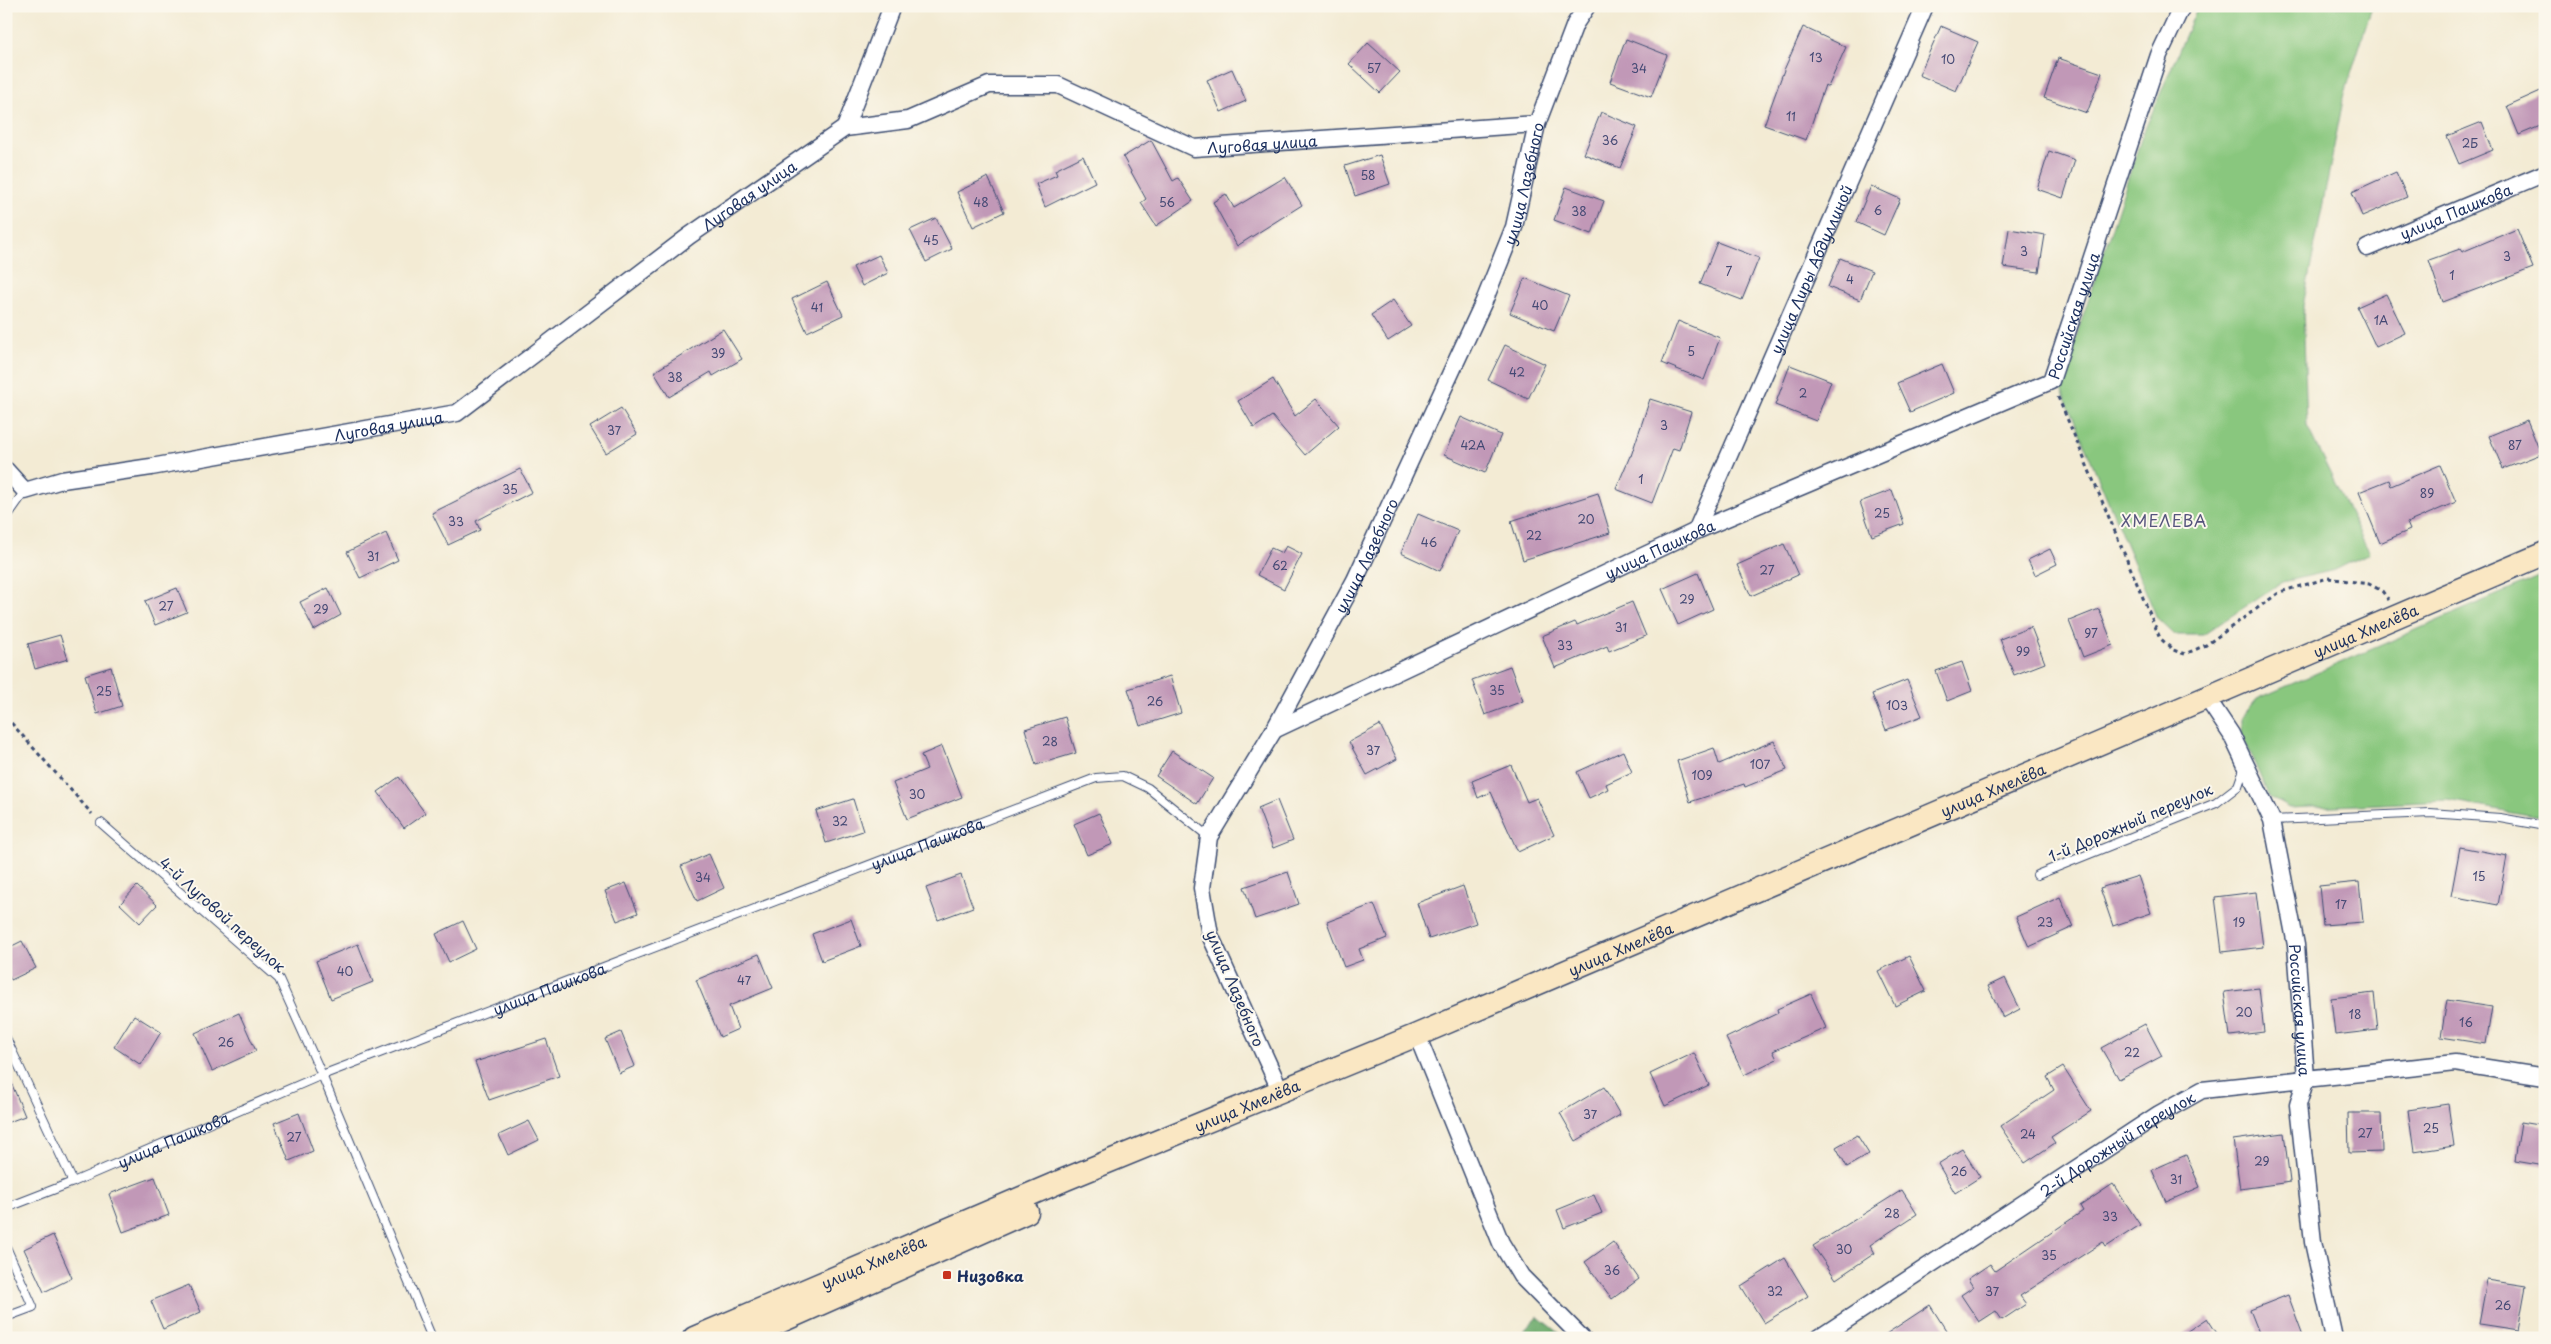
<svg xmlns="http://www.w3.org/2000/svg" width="2551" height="1344" viewBox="0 0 2551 1344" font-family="'Playpen Sans',sans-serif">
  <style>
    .green { fill: #89c77e; stroke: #527b6e }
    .forest { fill: #6eac6d; stroke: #446e66 }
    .building { fill: #c198b7 }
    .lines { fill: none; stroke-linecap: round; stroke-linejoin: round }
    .service-casing { stroke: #3b4b70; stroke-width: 10 }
    .minor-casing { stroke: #3b4b70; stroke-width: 19 }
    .secondary-casing { stroke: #3b4b70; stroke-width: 25 }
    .path { stroke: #3b4b70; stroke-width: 3; stroke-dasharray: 4 4; stroke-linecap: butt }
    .service { stroke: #fff; stroke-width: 8 }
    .minor { stroke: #fff; stroke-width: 16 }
    .secondary { stroke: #fae7c3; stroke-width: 22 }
    .poi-dot { fill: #c8321e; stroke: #fbf7ec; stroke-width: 2 }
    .labels { text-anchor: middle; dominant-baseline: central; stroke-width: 4; stroke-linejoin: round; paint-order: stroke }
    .number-label { font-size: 12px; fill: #444974 }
    .street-label { font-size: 15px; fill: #1b2f5e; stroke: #fbf7ec }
    .poi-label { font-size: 15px; font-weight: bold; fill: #1b2f5e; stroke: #fbf7ec; text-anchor: start }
    .neighbourhood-label { font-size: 16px; letter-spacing: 1px; fill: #55547d; stroke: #fbf7ec }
  </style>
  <rect width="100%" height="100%" fill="#fbf7ec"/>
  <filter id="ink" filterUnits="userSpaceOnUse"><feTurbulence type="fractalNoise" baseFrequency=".02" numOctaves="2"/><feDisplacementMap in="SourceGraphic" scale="10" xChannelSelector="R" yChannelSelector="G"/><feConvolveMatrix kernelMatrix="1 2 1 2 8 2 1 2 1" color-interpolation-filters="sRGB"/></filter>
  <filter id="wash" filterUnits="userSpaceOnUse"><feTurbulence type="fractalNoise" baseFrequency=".0096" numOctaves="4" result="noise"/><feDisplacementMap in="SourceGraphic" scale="20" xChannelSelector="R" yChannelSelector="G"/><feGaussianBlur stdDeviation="1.12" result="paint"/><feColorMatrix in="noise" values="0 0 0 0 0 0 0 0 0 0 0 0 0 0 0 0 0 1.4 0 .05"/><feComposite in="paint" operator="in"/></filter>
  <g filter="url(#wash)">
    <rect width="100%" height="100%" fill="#f3ebd4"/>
    <path class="green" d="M2198 6H2372L2343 100 2303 306 2307 426 2369 553 2335 570 2282 582 2203 635H2175L2157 618 2060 386 2142 136Z
      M2545 574V818L2448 801 2289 808 2269 797 2242 734V717L2257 699Z"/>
    <path class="forest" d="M1538 1316 1563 1336 1565 1338H1517Z"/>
    <g id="blocks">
      <path class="building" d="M1941 26 1978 42 1956 91 1919 75Z
        M1803 27 1846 47 1828 87 1825 85 1806 140 1764 125 1784 70Z
        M1626 39 1667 55 1651 97 1610 82Z
        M1368 43 1400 72 1380 93 1349 64Z
        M2058 58 2102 73 2087 113 2044 98Z
        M1232 69 1246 101 1221 112 1207 80Z
        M2545 89V124L2519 135 2507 106Z
        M1601 112 1637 127 1620 168 1584 154Z
        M2482 122 2493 150 2459 164 2447 136Z
        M1151 140 1173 181 1178 178 1193 201 1156 226 1141 203 1146 199 1123 157Z
        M2049 151 2075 160 2063 198 2037 189Z
        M1380 155 1390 184 1355 196 1345 166Z
        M1083 156 1095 182 1045 207 1036 184 1057 175 1055 170Z
        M2396 172 2407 197 2362 216 2352 192Z
        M988 177 1004 212 973 227 957 192Z
        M1285 177 1302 205 1237 246 1213 202 1226 194 1234 208Z
        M1871 186 1900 199 1884 235 1856 222Z
        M1566 187 1604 201 1592 234 1554 220Z
        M936 218 952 249 926 262 910 230Z
        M2009 229 2045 235 2039 272 2003 267Z
        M2517 229 2533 268 2443 302 2429 260 2460 249 2462 252Z
        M1717 242 1759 258 1742 300 1700 284Z
        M879 255 888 273 862 286 853 267Z
        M1840 258 1872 271 1860 300 1828 287Z
        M1525 278 1569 296 1554 331 1510 313Z
        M827 282 843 315 807 332 792 299Z
        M2386 294 2405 333 2376 347 2357 307Z
        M1393 300 1411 326 1388 341 1371 315Z
        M1678 321 1720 338 1704 380 1662 363Z
        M723 329 742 359 713 376 711 372 669 397 654 372Z
        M1505 345 1545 364 1528 399 1488 380Z
        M1942 364 1954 393 1910 412 1897 383Z
        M1790 365 1831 381 1816 421 1775 405Z
        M1273 379 1295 416 1316 399 1339 426 1305 455 1272 416 1254 428 1238 401Z
        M1650 399 1691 412 1679 450 1673 448 1652 503 1616 489 1630 456H1631Z
        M621 408 637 434 606 453 590 427Z
        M1461 417 1501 435 1485 473 1444 455Z
        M2527 420 2541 454 2503 469 2489 436Z
        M2440 465 2456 502 2407 523 2410 530 2380 543 2359 492 2389 480 2391 486Z
        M520 469 532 492 476 521 480 530 448 545 432 513Z
        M1892 490 1904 524 1872 536 1860 502Z
        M1598 493 1610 533 1523 560 1511 521Z
        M1418 514 1458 531 1440 571 1401 553Z
        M386 533 398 560 360 578 347 552Z
        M1784 544 1798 575 1751 596 1737 565Z
        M1286 546 1302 554 1284 589 1257 575 1271 548 1282 553Z
        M2050 549 2057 564 2035 575 2028 560Z
        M1698 573 1713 609 1678 625 1662 589Z
        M177 588 187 612 155 625 145 601Z
        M328 588 341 615 314 630 300 602Z
        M1632 602 1646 636 1609 651 1607 646 1555 668 1542 636 1575 622 1577 625Z
        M2099 609 2113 645 2083 657 2069 621Z
        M2031 627 2045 663 2014 675 2000 639Z
        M60 635 68 659 35 669 28 644Z
        M1962 662 1972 691 1947 701 1936 671Z
        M1510 666 1523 701 1485 715 1472 680Z
        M111 667 122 706 97 714 85 675Z
        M1170 676 1181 713 1140 726 1128 689Z
        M1907 680 1922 716 1886 730 1872 694Z
        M1065 717 1076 753 1036 765 1025 729Z
        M1380 725 1397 759 1367 775 1349 742Z
        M1774 741 1787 770 1745 787 1744 784 1690 802 1677 761 1714 748 1719 764Z
        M942 746 962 797 907 819 893 783 927 769 921 755Z
        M1172 751 1213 778 1197 804 1156 776Z
        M1623 751 1632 772 1606 784 1608 789 1589 798 1577 772Z
        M1511 765 1527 802 1537 798 1554 835 1518 852 1491 792 1478 798 1472 781Z
        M399 777 425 813 404 828 378 792Z
        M853 799 863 831 826 843 816 811Z
        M1277 800 1293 840 1273 848 1258 808Z
        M1099 813 1113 844 1087 855 1074 824Z
        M2460 847 2507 856 2498 905 2451 896Z
        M709 854 724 888 697 901 681 866Z
        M1288 872 1299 904 1255 919 1244 887Z
        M961 875 973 907 938 920 926 888Z
        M2138 876 2151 913 2113 926 2100 888Z
        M2359 882 2363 922 2323 925 2319 886Z
        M626 883 638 913 617 921 605 891Z
        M137 886 157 905 140 923 120 904Z
        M1463 886 1476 923 1429 939 1417 903Z
        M2256 892 2263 947 2222 952 2215 897Z
        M2060 897 2073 927 2029 947 2016 917Z
        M1374 904 1387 938 1359 949 1363 960 1344 967 1327 922Z
        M851 919 861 946 822 961 812 934Z
        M463 921 476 949 449 962 436 934Z
        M22 941 36 968 11 980 6 971V949Z
        M358 944 373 982 331 999 316 961Z
        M759 954 773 988 729 1006 738 1029 720 1037 696 980Z
        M1909 956 1926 991 1895 1006 1878 971Z
        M2005 978 2020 1009 2003 1018 1988 986Z
        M2259 988 2264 1032 2230 1036 2224 992Z
        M2374 993 2378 1030 2335 1035 2331 998Z
        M1811 994 1826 1028 1773 1051 1777 1059 1744 1075 1726 1038 1778 1013 1777 1009Z
        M2447 1000 2492 1007 2486 1044 2441 1037Z
        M239 1013 256 1051 212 1071 195 1033Z
        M134 1015 161 1032 141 1065 114 1047Z
        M2145 1024 2162 1056 2119 1079 2101 1048Z
        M621 1032 635 1066 619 1073 605 1039Z
        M546 1039 559 1076 489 1100 475 1062Z
        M1694 1053 1709 1085 1665 1106 1650 1074Z
        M2063 1067 2091 1111 2051 1137 2055 1143 2025 1163 2000 1126 2054 1090 2047 1077Z
        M6 1070 25 1116 6 1123Z
        M1604 1087 1620 1115 1576 1141 1560 1113Z
        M2448 1104 2454 1146 2414 1152 2408 1110Z
        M299 1113 313 1151 289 1161 274 1123Z
        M2348 1113H2381L2382 1152 2349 1153Z
        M529 1121 539 1140 508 1155 499 1135Z
        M2521 1122 2545 1126V1166L2515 1161Z
        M2284 1133 2290 1182 2240 1189 2233 1140Z
        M1857 1135 1869 1154 1847 1167 1836 1147Z
        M1962 1149 1980 1177 1955 1193 1938 1164Z
        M2186 1155 2200 1187 2166 1202 2152 1170Z
        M155 1177 169 1215 123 1232 109 1194Z
        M2113 1184 2140 1225 2106 1247 2103 1242 2020 1296 2026 1304 2002 1320 1996 1311 1979 1322 1961 1295 1973 1287 1968 1279 1990 1264 1995 1271 2083 1211 2080 1206Z
        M1902 1190 1917 1214 1870 1245 1875 1253 1836 1279 1813 1246Z
        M1594 1195 1602 1213 1564 1228 1557 1210Z
        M53 1235 72 1278 44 1292 24 1249Z
        M1613 1242 1639 1279 1612 1299 1585 1262Z
        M1785 1258 1808 1296 1764 1323 1741 1286Z
        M2487 1280 2526 1286 2518 1330 2479 1324Z
        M189 1285 201 1312 163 1329 151 1301Z
        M2288 1295 2304 1338H2261L2250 1310Z
        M1930 1305 1951 1338H1880Z
        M2207 1318 2220 1338H2177Z"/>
    </g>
  </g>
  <g filter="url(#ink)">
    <use href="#blocks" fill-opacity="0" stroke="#3b4b70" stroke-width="1"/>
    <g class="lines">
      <g class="service-casing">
        <g id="service">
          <path d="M6 518 25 491"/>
          <path d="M2272 820 2430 813 2500 818 2545 826"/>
          <path d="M101 823 279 979 322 1075 432 1338"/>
          <path d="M2037 875 2216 803 2238 786 2245 766"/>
          <path d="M6 1038 73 1182"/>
          <path id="s1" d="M6 1208 73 1182 322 1075 1096 778 1123 776 1148 788 1209 837"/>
          <path d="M6 1247 33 1307 6 1317"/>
        </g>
      </g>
      <g class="minor-casing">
        <g id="minor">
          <path d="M845 128 892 6"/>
          <path id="s2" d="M2367 248 2545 173"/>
          <path id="s3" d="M6 470 25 491 62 480 151 467 457 413 689 236 845 128 908 120 989 85H1058L1194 148 1537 124"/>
          <path id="s4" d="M1696 531 1925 6"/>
          <path id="s5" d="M2207 698 2231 734 2272 820 2296 945 2306 1078 2298 1105 2313 1242 2334 1338"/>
          <path id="s6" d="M1274 730 1696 531 2051 381 2159 55 2182 6"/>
          <path d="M1417 1035 1501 1243 1521 1276 1582 1338"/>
          <path id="s7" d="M1281 1092 1210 935 1202 888 1209 837 1274 730 1355 580 1485 299 1514 227 1537 124 1575 24 1587 6"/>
          <path id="s8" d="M1819 1338 2159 1114 2202 1090 2455 1063 2545 1077"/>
        </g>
      </g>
      <g class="secondary-casing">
        <g id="secondary">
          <path id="s9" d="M694 1338 1066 1179 1417 1035 2545 553"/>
          <path d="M743 1338 1027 1212"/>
        </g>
      </g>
      <path class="path" d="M2058 397 2160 638 2173 650 2185 654 2206 645 2280 592 2328 578 2369 584 2382 591 2388 599
        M6 717 92 814"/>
      <use href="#service" class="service"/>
      <use href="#minor" class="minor"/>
      <use href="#secondary" class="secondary"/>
    </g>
  </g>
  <rect class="poi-dot" x="942" y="1270" width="10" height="10" rx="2.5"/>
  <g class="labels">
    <g class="number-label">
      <text x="1816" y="57">13</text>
      <text x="1948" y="59">10</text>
      <text x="1374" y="68">57</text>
      <text x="1639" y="68">34</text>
      <text x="1791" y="116">11</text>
      <text x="1610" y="140">36</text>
      <text x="2470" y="143">2Б</text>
      <text x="1368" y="175">58</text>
      <text x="981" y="202">48</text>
      <text x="1167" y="202">56</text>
      <text x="1878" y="210">6</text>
      <text x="1579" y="211">38</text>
      <text x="931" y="240">45</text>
      <text x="2024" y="251">3</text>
      <text x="2507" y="256">3</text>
      <text x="1729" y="271">7</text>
      <text x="2452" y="275">1</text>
      <text x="1850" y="279">4</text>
      <text x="1540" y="305">40</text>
      <text x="817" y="307">41</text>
      <text x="2381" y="320">1А</text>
      <text x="1691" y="351">5</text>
      <text x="718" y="353">39</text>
      <text x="1517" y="372">42</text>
      <text x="675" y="377">38</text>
      <text x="1803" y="393">2</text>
      <text x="1664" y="425">3</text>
      <text x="614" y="430">37</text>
      <text x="1473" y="445">42А</text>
      <text x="2515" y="445">87</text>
      <text x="1641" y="479">1</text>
      <text x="510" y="489">35</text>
      <text x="2427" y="493">89</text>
      <text x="1882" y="513">25</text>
      <text x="1586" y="519">20</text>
      <text x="456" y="521">33</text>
      <text x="1534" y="535">22</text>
      <text x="1429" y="542">46</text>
      <text x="373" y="556">31</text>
      <text x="1280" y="565">62</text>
      <text x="1767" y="570">27</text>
      <text x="1687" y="599">29</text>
      <text x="166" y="606">27</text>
      <text x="321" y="609">29</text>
      <text x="1621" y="627">31</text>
      <text x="2091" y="633">97</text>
      <text x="1565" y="645">33</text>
      <text x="2023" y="651">99</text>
      <text x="1497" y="690">35</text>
      <text x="104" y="691">25</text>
      <text x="1155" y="701">26</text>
      <text x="1897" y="705">103</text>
      <text x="1050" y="741">28</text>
      <text x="1373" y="750">37</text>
      <text x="1760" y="764">107</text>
      <text x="1702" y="775">109</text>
      <text x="917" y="794">30</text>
      <text x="840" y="821">32</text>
      <text x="2479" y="876">15</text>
      <text x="703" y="877">34</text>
      <text x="2341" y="904">17</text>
      <text x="2045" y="922">23</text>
      <text x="2239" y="922">19</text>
      <text x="345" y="971">40</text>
      <text x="744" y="980">47</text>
      <text x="2244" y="1012">20</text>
      <text x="2355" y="1014">18</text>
      <text x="2466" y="1022">16</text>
      <text x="226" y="1042">26</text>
      <text x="2132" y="1052">22</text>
      <text x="1590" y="1114">37</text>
      <text x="2431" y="1128">25</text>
      <text x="2365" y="1133">27</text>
      <text x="2028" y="1134">24</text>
      <text x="294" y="1137">27</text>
      <text x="2262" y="1161">29</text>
      <text x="1959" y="1171">26</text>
      <text x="2176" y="1179">31</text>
      <text x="1892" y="1213">28</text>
      <text x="2110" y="1216">33</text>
      <text x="1844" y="1249">30</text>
      <text x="2049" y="1255">35</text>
      <text x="1612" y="1270">36</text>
      <text x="1775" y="1291">32</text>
      <text x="1992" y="1291">37</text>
      <text x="2503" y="1305">26</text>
    </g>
    <g class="street-label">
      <text stroke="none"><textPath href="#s3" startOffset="1388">Луговая улица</textPath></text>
      <text stroke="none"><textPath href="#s7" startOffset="999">улица Лазебного</textPath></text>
      <text stroke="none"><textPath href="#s3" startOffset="832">Луговая улица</textPath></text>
      <text stroke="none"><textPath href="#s2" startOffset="96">улица Пашкова</textPath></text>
      <text stroke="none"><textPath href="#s4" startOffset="286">улица Лиры Абдуллиной</textPath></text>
      <text stroke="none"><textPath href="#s6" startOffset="921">Российская улица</textPath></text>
      <text stroke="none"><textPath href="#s3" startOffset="398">Луговая улица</textPath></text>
      <text stroke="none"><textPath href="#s6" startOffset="426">улица Пашкова</textPath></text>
      <text stroke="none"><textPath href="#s7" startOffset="594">улица Лазебного</textPath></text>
      <text stroke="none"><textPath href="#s9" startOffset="1815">улица Хмелёва</textPath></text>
      <text stroke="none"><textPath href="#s9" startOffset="1410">улица Хмелёва</textPath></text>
      <text transform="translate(2130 822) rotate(-23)">1-й Дорожный переулок</text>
      <text stroke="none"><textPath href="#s1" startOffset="991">улица Пашкова</textPath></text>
      <text transform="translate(223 914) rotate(42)">4-й Луговой переулок</text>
      <text stroke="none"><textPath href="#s9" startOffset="1005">улица Хмелёва</textPath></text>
      <text stroke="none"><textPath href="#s1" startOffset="586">улица Пашкова</textPath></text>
      <text transform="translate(1236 988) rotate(67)">улица Лазебного</text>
      <text stroke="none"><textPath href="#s5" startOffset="331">Российская улица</textPath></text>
      <text stroke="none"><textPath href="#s9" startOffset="600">улица Хмелёва</textPath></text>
      <text stroke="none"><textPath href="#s1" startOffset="181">улица Пашкова</textPath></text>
      <text stroke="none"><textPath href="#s8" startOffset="356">2-й Дорожный переулок</textPath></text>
      <text stroke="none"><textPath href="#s9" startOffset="195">улица Хмелёва</textPath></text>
    </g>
    <g class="poi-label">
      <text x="957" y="1275">Низовка</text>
    </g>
    <g class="neighbourhood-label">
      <text x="2164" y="520">ХМЕЛЕВА</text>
    </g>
  </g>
  <rect width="2551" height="1344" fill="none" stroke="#fbf7ec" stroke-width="25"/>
</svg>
